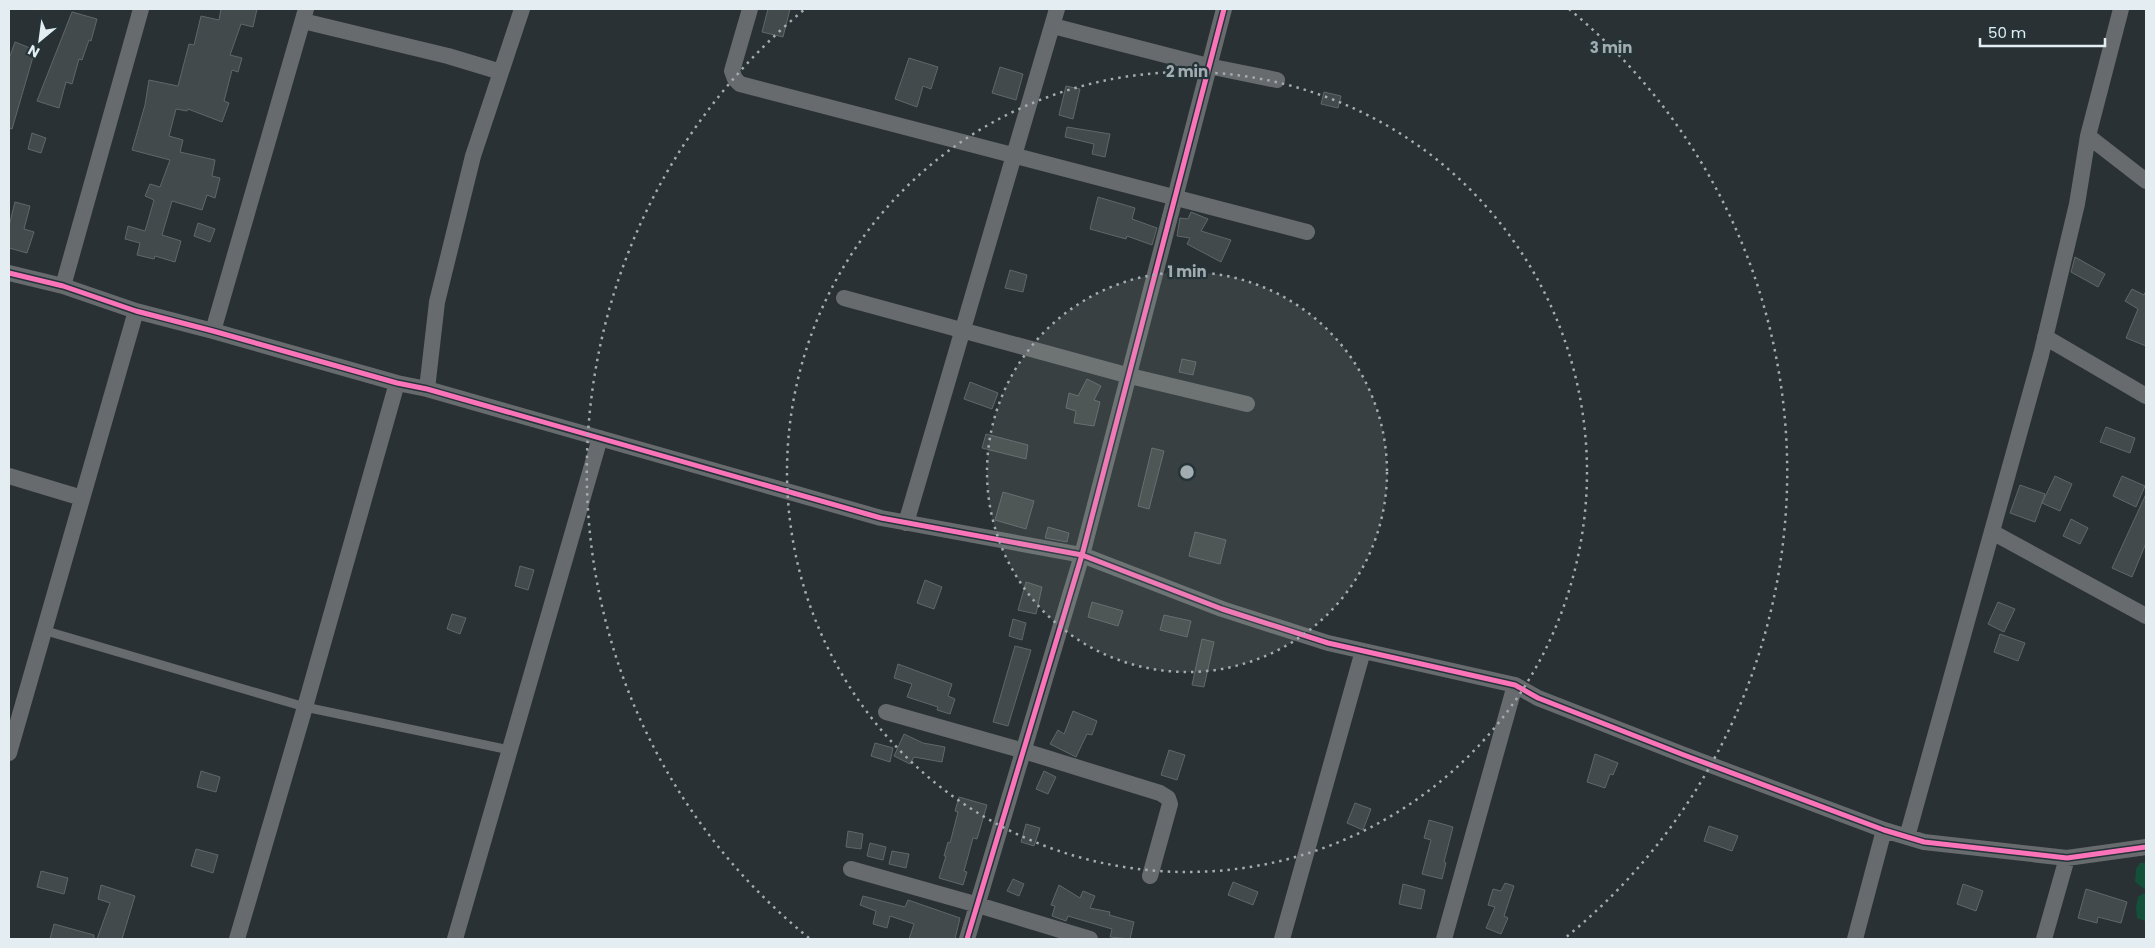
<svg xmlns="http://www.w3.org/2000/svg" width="2155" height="948" viewBox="0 0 2155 948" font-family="Poppins,sans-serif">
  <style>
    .green { fill: #134f39 }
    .building { fill: #434a4b; stroke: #606768 }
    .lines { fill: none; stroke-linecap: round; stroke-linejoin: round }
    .lane { stroke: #676b6d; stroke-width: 9 }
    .street { stroke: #676b6d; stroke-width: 16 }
    .cycleway-casing { stroke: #243439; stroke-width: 8 }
    .cycleway { stroke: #fb73b8; stroke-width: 5 }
    .ring { fill: none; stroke: #a3acb0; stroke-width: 2.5; stroke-dasharray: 2.5 5 }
    .centre { fill: #a3acb0; stroke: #243439; stroke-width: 2.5 }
    .ring-label { font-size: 15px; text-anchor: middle; font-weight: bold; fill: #a3acb0; stroke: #243439; stroke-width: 4.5; stroke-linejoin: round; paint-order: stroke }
  </style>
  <rect width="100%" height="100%" fill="#293134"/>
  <path class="green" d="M2140 863H2146V890L2135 882 2136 869Z
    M2144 893 2146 895 2145 921 2137 918 2136 907 2138 897Z"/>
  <path class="building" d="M221 9H257L253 27 241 24 230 55 242 58 238 72 232 70 224 101 229 103 222 122 188 109 187 111 176 109 169 136 183 140 180 152 215 160 212 176 220 178 215 198 207 195 202 210 172 201 162 235 181 241 175 262 155 256 154 259 137 255 140 243 125 239 128 226 145 231 154 200 145 196 150 184 160 187 170 160 132 150 145 105 149 80 178 86 189 44 194 45 201 16 219 20Z
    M768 9H790L783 37 762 32Z
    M72 12 97 19 91 41 89 40 82 60 79 59 72 84 66 82 59 108 37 101Z
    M15 42 35 50 12 129 9 128V59Z
    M909 58 938 67 931 89 923 86 917 107 895 99Z
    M1000 67 1023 74 1016 100 992 93Z
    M1066 86 1080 89 1073 119 1059 115Z
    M1324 92 1341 96 1338 108 1321 104Z
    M1067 127 1110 134 1105 157 1092 154 1094 144 1065 137Z
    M32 133 46 138 41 153 28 149Z
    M1098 197 1135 208 1132 219 1157 228 1152 245 1127 236 1126 239 1090 229Z
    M15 202 30 206 24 229 34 232 27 253 9 248V226Z
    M1191 212 1208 219 1201 231 1231 240 1221 262 1187 244 1190 238 1177 236 1180 218 1188 219Z
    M198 223 215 229 210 242 194 236Z
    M2075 257 2105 274 2098 287 2071 272Z
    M1010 270 1027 275 1023 292 1005 288Z
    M2132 289 2144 295 2146 291V346L2126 338 2138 309 2125 301Z
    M1182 359 1196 362 1193 375 1179 372Z
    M1087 379 1101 386 1094 400 1100 402 1094 426 1074 423 1076 411 1066 408 1069 393 1078 396Z
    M970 382 998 393 992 409 964 399Z
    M2106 427 2135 438 2130 453 2100 442Z
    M986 434 1028 445 1026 459 982 448Z
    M1152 448 1164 451 1149 509 1138 506Z
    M2055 476 2072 484 2060 511 2042 503Z
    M2122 476 2145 486 2136 507 2113 496Z
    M2020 485 2045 494 2035 522 2010 513Z
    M1003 492 1034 501 1026 529 995 520Z
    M2146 494V543L2132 577 2112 568Z
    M2071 519 2088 528 2080 544 2063 536Z
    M1048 527 1069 533 1067 542 1045 538Z
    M1195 532 1226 540 1220 564 1189 556Z
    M520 566 534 570 528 590 515 586Z
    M925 580 942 587 934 609 917 603Z
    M1026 582 1042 587 1036 614 1018 610Z
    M1092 602 1123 611 1118 626 1088 617Z
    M1998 602 2015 609 2004 632 1988 624Z
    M452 614 466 618 460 634 447 629Z
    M1164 615 1191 621 1187 637 1160 630Z
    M1013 619 1026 623 1022 640 1009 636Z
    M2000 634 2025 643 2018 661 1994 652Z
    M1202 639 1214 642 1204 687 1192 685Z
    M1015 646 1031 650 1008 726 993 722Z
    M898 664 952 684 948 696 955 699 950 714 937 710 938 707 907 697 912 684 894 678Z
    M1073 711 1097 721 1092 735 1087 734 1076 757 1050 744 1058 730 1064 734Z
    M904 734 923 743 945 747 942 762 914 757 910 764 894 756Z
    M875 743 893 748 890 762 871 756Z
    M1169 750 1185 755 1177 780 1161 775Z
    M1595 754 1618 763 1613 775 1610 774 1605 788 1587 782Z
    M201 771 220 777 216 792 197 787Z
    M1044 771 1056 777 1048 794 1036 789Z
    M959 797 987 805 977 839 973 838 964 871 967 872 963 885 939 878 946 856H944L948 842 950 843 958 812 955 811Z
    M1355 803 1371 809 1363 830 1347 823Z
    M1429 820 1453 827 1444 862 1446 863 1442 879 1422 874 1431 840 1424 838Z
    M1026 824 1040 828 1034 846 1021 842Z
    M1709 826 1738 836 1732 851 1704 841Z
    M848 831 863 834 861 849 846 847Z
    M870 843 886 847 883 860 867 856Z
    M196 849 218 855 213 873 191 866Z
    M892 851 909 854 906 868 889 864Z
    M41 871 68 878 64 894 37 887Z
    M1013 879 1024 884 1019 896 1007 891Z
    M1233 882 1258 892 1253 905 1228 895Z
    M1505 883 1514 886 1504 916 1508 918 1501 934 1486 928 1495 907 1488 905 1493 889 1501 891Z
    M1403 884 1425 890 1421 909 1399 904Z
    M1963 884 1983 891 1976 911 1957 904Z
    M101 885 135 896 122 939H97L110 903 98 899Z
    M1059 885 1080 898 1083 891 1095 896 1090 908 1110 912 1109 915 1134 922 1130 939 1110 937 1112 929 1068 916 1066 921 1052 916 1055 906 1051 905Z
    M2086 889 2127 902 2121 923 2098 917 2097 923 2078 918Z
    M863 896 905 907 908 900 960 918 955 939H909L914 924 890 916 887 928 873 924 876 911 860 905Z
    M54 924 94 935V939H50Z"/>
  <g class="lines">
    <path class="lane" d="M43 630 305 707 510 750"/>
    <path class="street" d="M750 9 732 71 735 79 740 84 1307 232
      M303 21 448 56 501 72
      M1053 26 1208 66 1277 80
      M2088 136 2146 181
      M9 273 63 286 136 311 213 331 397 383 427 389 881 518 1082 555 1222 609 1328 643 1515 685 1538 698 1684 755 1884 830 1924 842 2067 858 2146 847
      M63 286 141 9
      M844 298 1130 376 1247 404
      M213 331 306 9
      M2045 337 2146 396
      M427 389 437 302 473 156 522 9
      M9 476 82 498
      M906 523 1057 9
      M1992 532 2146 616
      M886 712 1024 751 1160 793 1168 798 1170 804 1150 876
      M9 753 136 311
      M1907 837 2041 355 2077 204 2088 136 2121 9
      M851 869 978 905 1090 939
      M237 939 305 707 397 383
      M455 939 600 438
      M967 939 1082 555 1224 9
      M1282 939 1363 651
      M1444 939 1515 685
      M1855 939 1884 830
      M2044 939 2067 858"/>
    <g class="cycleway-casing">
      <path id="cycleway" d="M9 273 63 286 136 311 213 331 397 383 427 389 881 518 1082 555 1222 609 1328 643 1515 685 1538 698 1684 755 1884 830 1924 842 2067 858 2146 847
        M967 939 1082 555 1224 9"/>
    </g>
    <use href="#cycleway" class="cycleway"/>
  </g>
  <circle cx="1187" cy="472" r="200" fill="#a3acb0" fill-opacity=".12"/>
  <g class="ring">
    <circle cx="1187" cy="472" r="200"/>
    <circle cx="1187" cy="472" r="400"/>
    <path d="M809 938A600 600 0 0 1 805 9M1569 9A600 600 0 0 1 1565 938"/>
  </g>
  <circle cx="1187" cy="472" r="8" class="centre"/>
  <g class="ring-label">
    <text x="1611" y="53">3 min</text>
    <text x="1187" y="77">2 min</text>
    <text x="1187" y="277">1 min</text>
  </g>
  <rect width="2155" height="948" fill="none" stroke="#e4eef2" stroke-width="20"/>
  <g transform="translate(40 40) rotate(209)" stroke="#243439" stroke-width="4" paint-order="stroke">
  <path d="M0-4L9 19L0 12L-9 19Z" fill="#e4eef2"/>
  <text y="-8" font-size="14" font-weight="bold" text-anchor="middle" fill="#e4eef2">N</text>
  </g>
  <path d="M1980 38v8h125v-8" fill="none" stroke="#e4eef2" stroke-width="2.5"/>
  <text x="1988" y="38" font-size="15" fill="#e4eef2" stroke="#243439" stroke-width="4" paint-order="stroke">50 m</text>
</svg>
